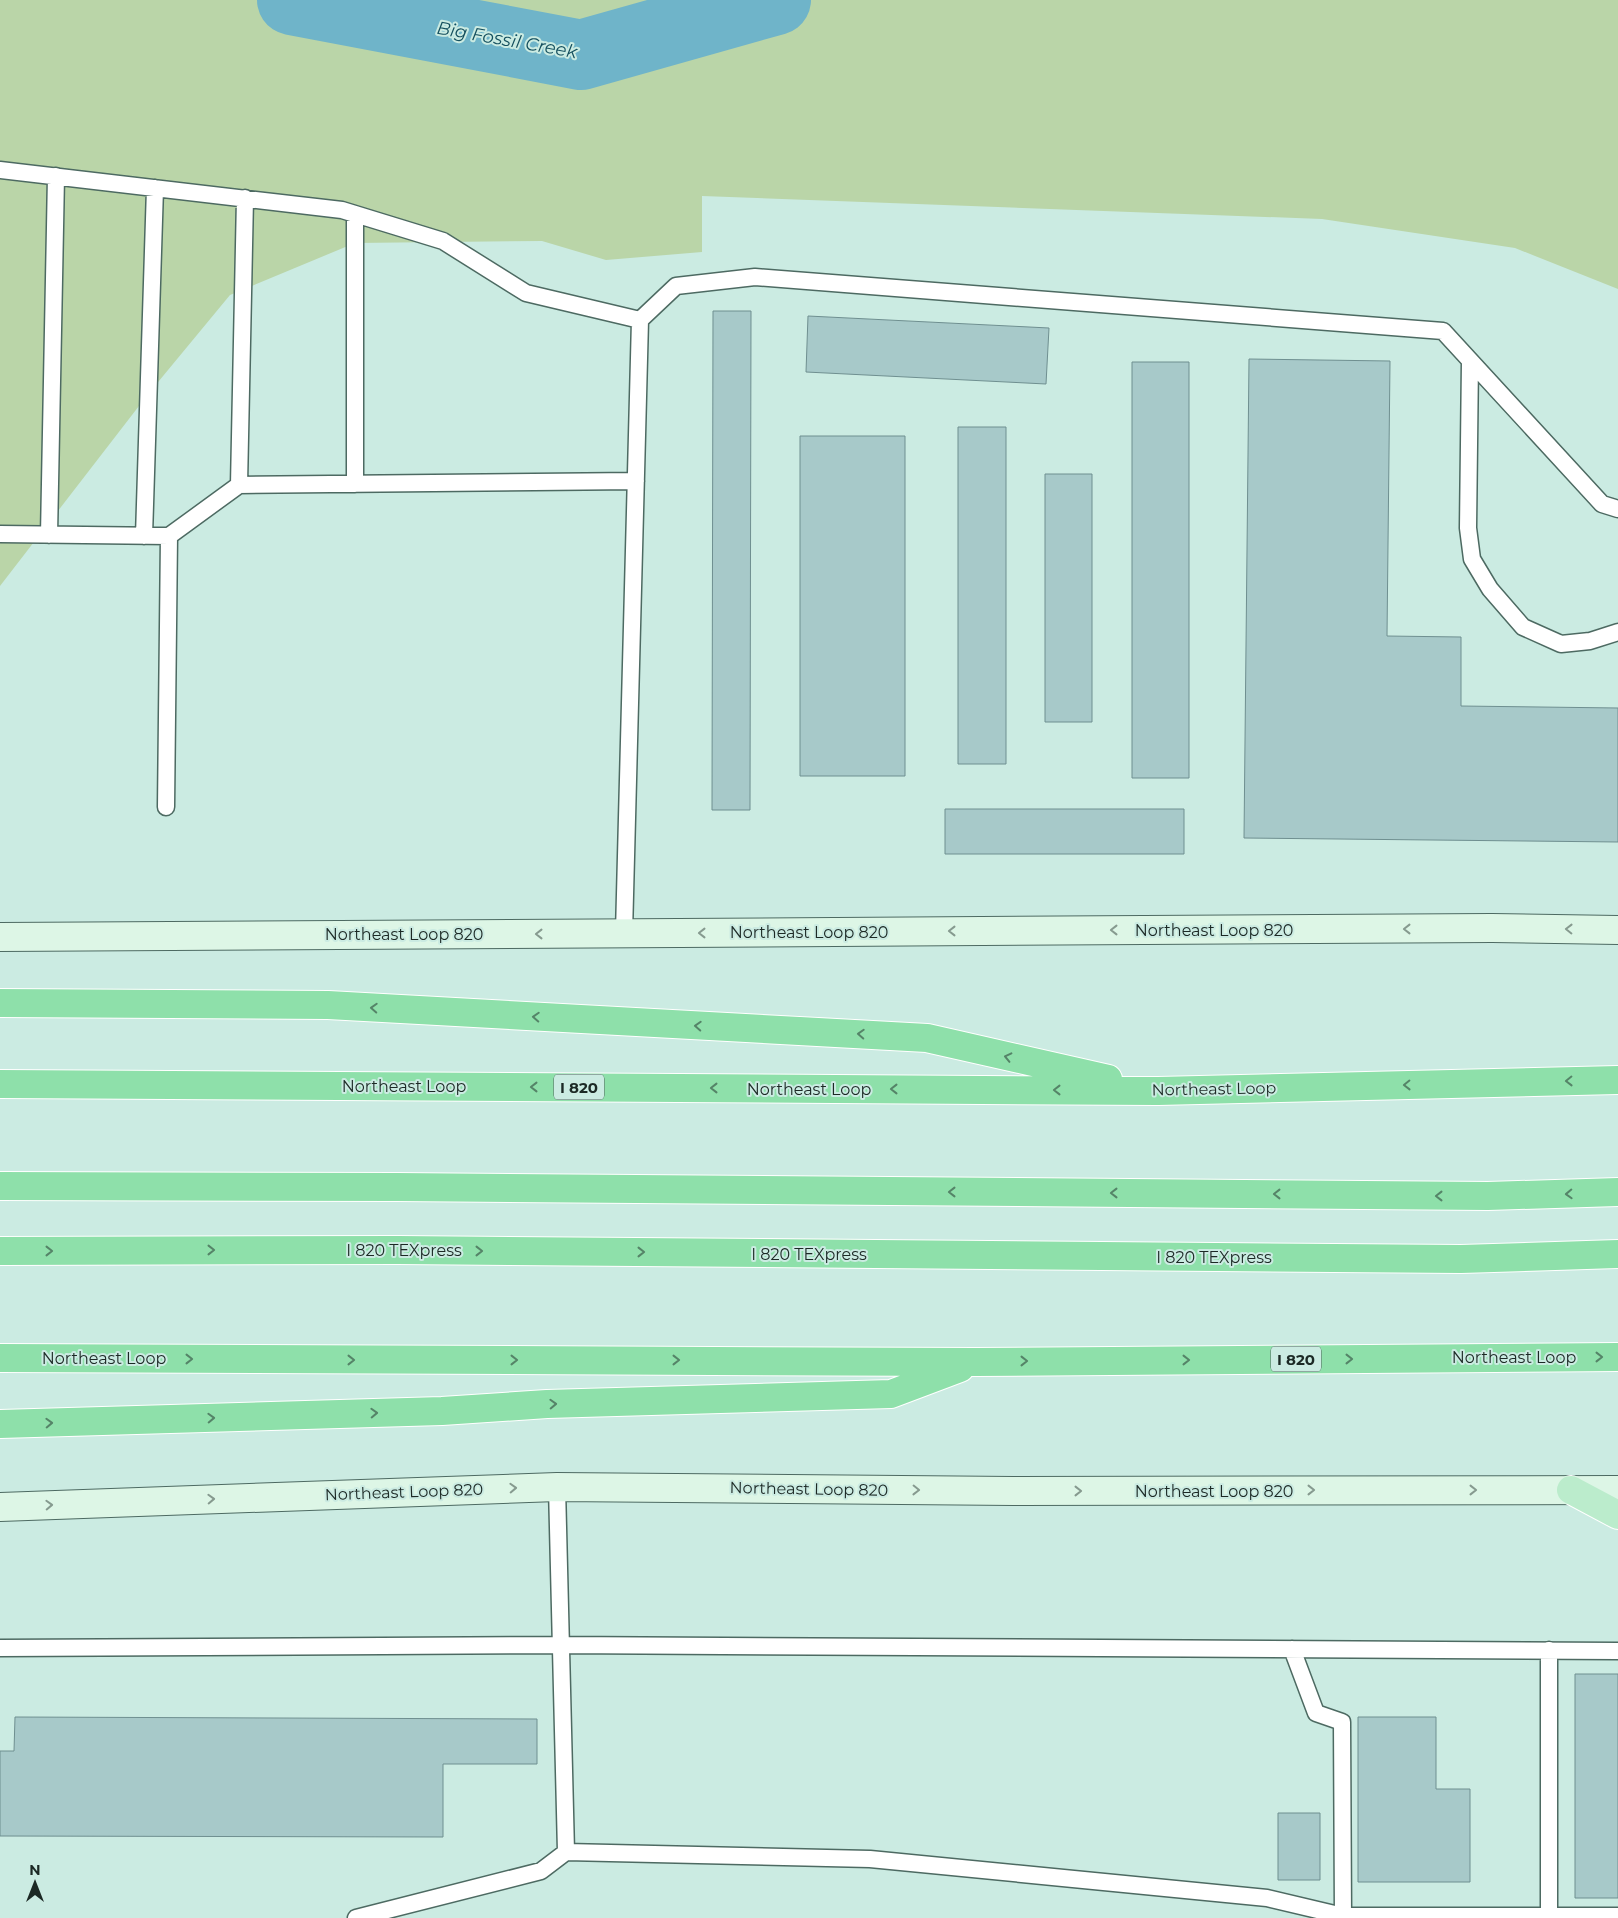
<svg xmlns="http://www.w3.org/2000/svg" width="1618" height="1918" viewBox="0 0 1618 1918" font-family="Montserrat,sans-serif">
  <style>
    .green { fill: #bad5a8 }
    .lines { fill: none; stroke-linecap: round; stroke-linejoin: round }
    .river { stroke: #6fb4c9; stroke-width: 70 }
    .building { fill: #a7c9c9; stroke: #6f8f90 }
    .lane-casing { stroke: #4d6a62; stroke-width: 19 }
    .secondary-casing { stroke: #4d6a62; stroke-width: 30 }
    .primary-casing { stroke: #fff; stroke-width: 30 }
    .highway-casing { stroke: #fff; stroke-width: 30 }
    .lane { stroke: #fff; stroke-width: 16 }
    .secondary { stroke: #ddf6e6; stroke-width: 28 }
    .primary { stroke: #bbeccc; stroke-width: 28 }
    .highway { stroke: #8ee0aa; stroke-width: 28 }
    .oneway { stroke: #869a8f }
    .oneway2 { stroke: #558468 }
    .labels { text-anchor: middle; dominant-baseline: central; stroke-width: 4; stroke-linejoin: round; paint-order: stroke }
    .shield { fill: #cbebe2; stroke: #50635e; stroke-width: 1 }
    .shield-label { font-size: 15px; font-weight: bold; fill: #1c2925 }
    .street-label { font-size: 16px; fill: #1c2925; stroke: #cbebe2 }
    .water-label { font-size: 18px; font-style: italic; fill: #144f5e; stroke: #cbebe2 }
  </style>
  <rect width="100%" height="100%" fill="#cbebe2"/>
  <path class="green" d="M0 0H1618V289L1515 248 1322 219 702 196V252L606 260 542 241 355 243 230 295 149 393 0 586Z"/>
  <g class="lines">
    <path class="river" d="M292 0 581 55 776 0"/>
  </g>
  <path class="building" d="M713 311H751L750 810H712Z
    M808 316 1049 328 1046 384 806 372Z
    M1249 359 1390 361 1387 636 1461 637V706L1618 708V842L1244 838Z
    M1132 362H1189V778H1132Z
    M958 427H1006V764H958Z
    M800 436H905V776H800Z
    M1045 474H1092V722H1045Z
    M945 809H1184V854H945Z
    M1575 1674H1618V1898H1575Z
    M15 1717 537 1719V1764H443V1837L0 1836V1751H14Z
    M1358 1717H1436V1789H1470V1882H1358Z
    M1278 1813H1320V1880H1278Z"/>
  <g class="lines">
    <g class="lane-casing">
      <path id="lane" d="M0 170 342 210 443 241 526 293 640 320
        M355 214V484
        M1470 361 1468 528 1472 559 1490 589 1523 627 1561 644 1590 641 1618 632
        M239 485 245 198
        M0 534 169 536 239 485 636 481
        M49 535 56 176
        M144 536 155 188
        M166 807 169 536
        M624 933 640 320 676 286 755 277 1443 331 1602 504 1618 509
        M0 1648 561 1645 1618 1651
        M1292 1649 1316 1713 1342 1722 1343 1916H1549V1650
        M566 1852 870 1859 1267 1898 1343 1916
        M1549 1916H1618
        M356 1918 541 1871 566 1852 557 1487"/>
    </g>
    <g class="secondary-casing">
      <path id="secondary" d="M0 937 1492 928 1618 930
        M0 1507 557 1487 1013 1491 1618 1490"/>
    </g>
    <g class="primary-casing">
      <path id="primary" d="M1571 1490 1618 1515"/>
    </g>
    <g class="highway-casing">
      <path id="highway" d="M0 1003 328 1005 927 1038 1108 1079
        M0 1084 1158 1091 1618 1080
        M0 1186 397 1187 1488 1196 1618 1192
        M0 1251 398 1250 1461 1259 1618 1254
        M0 1358 975 1362 1618 1357
        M0 1424 442 1411 547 1404 891 1394 960 1368"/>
    </g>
    <use href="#lane" class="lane"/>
    <use href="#secondary" class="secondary"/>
    <use href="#primary" class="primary"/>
    <use href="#highway" class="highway"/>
  </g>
  <defs><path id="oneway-chevron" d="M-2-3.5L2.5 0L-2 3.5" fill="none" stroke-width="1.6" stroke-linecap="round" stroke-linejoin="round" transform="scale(1.25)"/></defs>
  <g class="oneway">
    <use href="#oneway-chevron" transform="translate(1407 929) rotate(180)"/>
    <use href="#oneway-chevron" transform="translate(1569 929) rotate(-179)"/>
    <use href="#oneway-chevron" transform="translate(1114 930) rotate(180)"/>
    <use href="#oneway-chevron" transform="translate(952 931) rotate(180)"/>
    <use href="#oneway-chevron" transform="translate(702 933) rotate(180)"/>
    <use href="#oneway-chevron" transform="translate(539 934) rotate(180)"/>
    <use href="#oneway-chevron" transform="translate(513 1488) rotate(-2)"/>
    <use href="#oneway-chevron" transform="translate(916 1490) rotate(1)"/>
    <use href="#oneway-chevron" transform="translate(1311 1490)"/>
    <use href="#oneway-chevron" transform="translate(1473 1490)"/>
    <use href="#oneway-chevron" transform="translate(1078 1491)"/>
    <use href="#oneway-chevron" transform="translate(211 1499) rotate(-2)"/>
    <use href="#oneway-chevron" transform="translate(49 1505) rotate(-2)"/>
  </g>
  <g class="oneway2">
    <use href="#oneway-chevron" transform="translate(374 1008) rotate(-177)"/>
    <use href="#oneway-chevron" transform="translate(536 1017) rotate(-177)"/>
    <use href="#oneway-chevron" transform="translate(698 1026) rotate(-177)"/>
    <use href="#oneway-chevron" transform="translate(861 1034) rotate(-177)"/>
    <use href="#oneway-chevron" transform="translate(1008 1057) rotate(-167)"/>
    <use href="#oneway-chevron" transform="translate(1569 1081) rotate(179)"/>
    <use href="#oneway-chevron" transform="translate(1407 1085) rotate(179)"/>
    <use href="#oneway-chevron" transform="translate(534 1087) rotate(-180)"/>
    <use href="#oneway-chevron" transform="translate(714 1088) rotate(-180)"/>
    <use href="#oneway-chevron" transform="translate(894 1089) rotate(-180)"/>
    <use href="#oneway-chevron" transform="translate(1057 1090) rotate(-180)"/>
    <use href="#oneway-chevron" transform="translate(952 1192) rotate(-180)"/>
    <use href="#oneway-chevron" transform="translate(1114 1193) rotate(-180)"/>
    <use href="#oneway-chevron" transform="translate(1277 1194) rotate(-180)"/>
    <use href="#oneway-chevron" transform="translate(1569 1194) rotate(178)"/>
    <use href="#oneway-chevron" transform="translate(1439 1196) rotate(-180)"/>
    <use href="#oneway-chevron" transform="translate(211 1250)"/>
    <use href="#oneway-chevron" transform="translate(49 1251)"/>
    <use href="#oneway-chevron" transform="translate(479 1251)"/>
    <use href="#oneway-chevron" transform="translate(641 1252)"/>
    <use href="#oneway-chevron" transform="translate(1599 1357)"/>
    <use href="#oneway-chevron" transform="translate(189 1359)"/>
    <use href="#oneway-chevron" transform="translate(1349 1359)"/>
    <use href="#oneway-chevron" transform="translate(351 1360)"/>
    <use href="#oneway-chevron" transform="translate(514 1360)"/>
    <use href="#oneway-chevron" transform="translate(676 1360)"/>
    <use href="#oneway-chevron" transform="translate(1186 1360)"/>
    <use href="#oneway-chevron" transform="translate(1024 1361)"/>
    <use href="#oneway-chevron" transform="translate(553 1404) rotate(-2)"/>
    <use href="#oneway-chevron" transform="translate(374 1413) rotate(-2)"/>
    <use href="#oneway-chevron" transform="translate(211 1418) rotate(-2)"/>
    <use href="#oneway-chevron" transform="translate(49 1423) rotate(-2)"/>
  </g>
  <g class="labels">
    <g class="shield">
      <rect x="554" y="1074.5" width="50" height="25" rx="4"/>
      <rect x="1271" y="1346.5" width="50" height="25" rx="4"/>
    </g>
    <g class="shield-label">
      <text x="579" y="1087">I 820</text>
      <text x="1296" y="1359">I 820</text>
    </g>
    <g class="street-label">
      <text x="1214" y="930">Northeast Loop 820</text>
      <text x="809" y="932">Northeast Loop 820</text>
      <text x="404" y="934">Northeast Loop 820</text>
      <text x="404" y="1086">Northeast Loop</text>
      <text x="809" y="1089">Northeast Loop</text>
      <text transform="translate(1214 1089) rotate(-1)">Northeast Loop</text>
      <text x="404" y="1250">I 820 TEXpress</text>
      <text x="809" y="1254">I 820 TEXpress</text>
      <text x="1214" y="1257">I 820 TEXpress</text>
      <text x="1514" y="1357">Northeast Loop</text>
      <text x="104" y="1358">Northeast Loop</text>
      <text transform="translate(809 1489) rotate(1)">Northeast Loop 820</text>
      <text x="1214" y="1491">Northeast Loop 820</text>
      <text transform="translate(404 1492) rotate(-2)">Northeast Loop 820</text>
    </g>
    <g class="water-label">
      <text transform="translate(507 40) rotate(10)">Big Fossil Creek</text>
    </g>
  </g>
  <g transform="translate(35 1883)" stroke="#cbebe2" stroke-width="4" paint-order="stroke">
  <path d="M0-4L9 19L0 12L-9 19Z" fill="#1c2925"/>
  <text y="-8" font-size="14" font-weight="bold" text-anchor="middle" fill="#1c2925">N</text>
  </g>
</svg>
